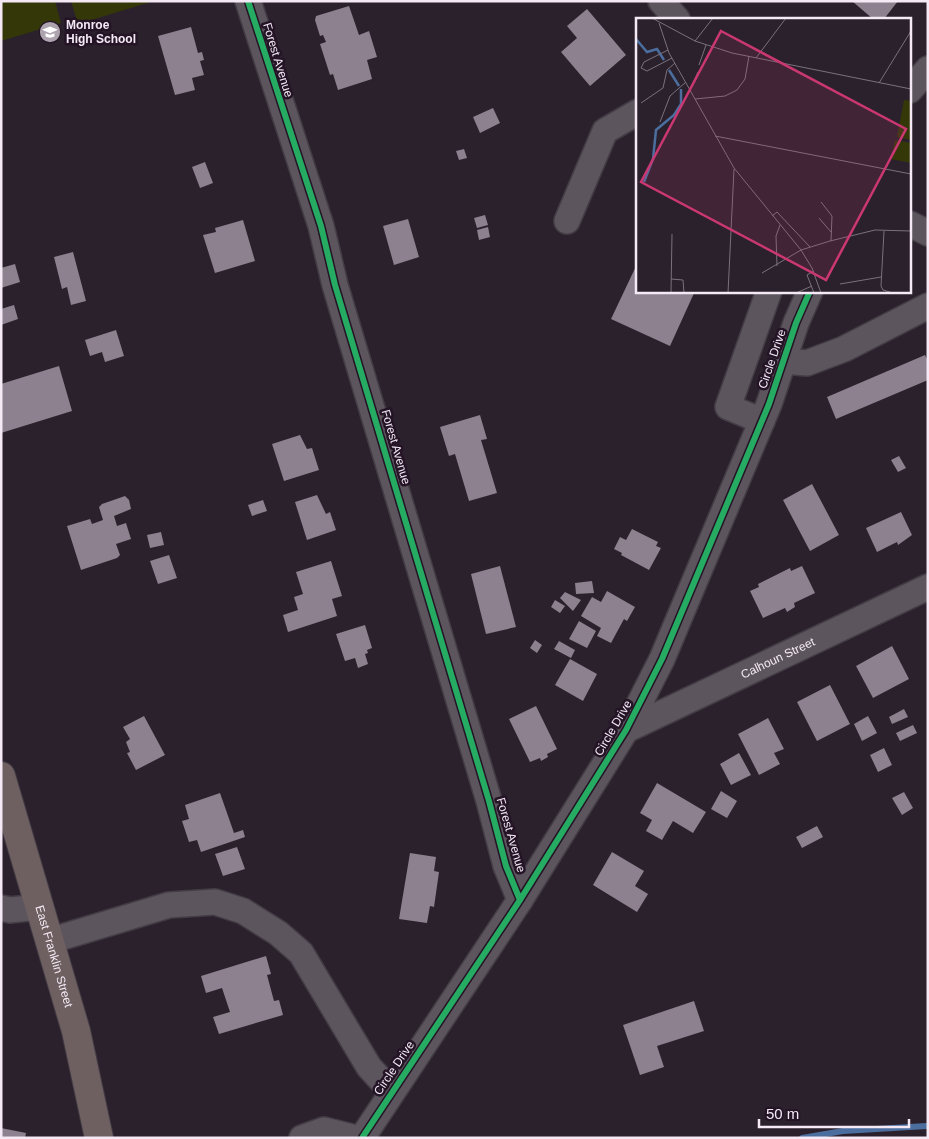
<svg xmlns="http://www.w3.org/2000/svg" width="929" height="1139" viewBox="0 0 929 1139" font-family="Arial,sans-serif">
  <style>
    .green { fill: #343809 }
    .lines { fill: none; stroke-linecap: round; stroke-linejoin: round }
    .stream { stroke: #4b6e9f; stroke-width: 6 }
    .building { fill: #8d808f }
    .minor-casing { stroke: #433c45; stroke-width: 28 }
    .major-casing { stroke: #433c45; stroke-width: 30 }
    .minor { stroke: #5c555d; stroke-width: 25 }
    .major { stroke: #6e6061; stroke-width: 28 }
    .cycleway-casing { stroke: #241426; stroke-width: 9 }
    .cycleway { stroke: #26ab63; stroke-width: 6 }
    .labels { text-anchor: middle; dominant-baseline: central; stroke-width: 5; stroke-linejoin: round; paint-order: stroke }
    .poi-label { font-size: 12px; font-weight: bold; fill: #f4e9f5; stroke: #241426; text-anchor: start }
    .street-label { font-size: 12px; fill: #f4e9f5; stroke: #241426 }
    .inset-river { fill: none; stroke: #4b6e9f; stroke-width: 2.5 }
    .inset-road { fill: none; stroke: #7b717c; stroke-width: 1 }
    .view { fill: #ca3772; fill-opacity: 0.15; stroke: #ca3772; stroke-width: 2.5 }
    .inset-edge { fill: none; stroke: #f4e9f5; stroke-width: 2.5 }
  </style>
  <rect width="100%" height="100%" fill="#2a212c"/>
  <path class="green" d="M1 1H55L61 23 1 41Z
    M71 1H154L78 24Z"/>
  <g class="lines">
    <path class="stream" d="M802 1138 843 1131 927 1126"/>
  </g>
  <path class="building" d="M852 1H898L884 19H873Z
    M349 6 359 35 369 31 377 57 367 60 372 79 338 90 333 74 330 75 320 44 326 42 323 35 320 36 315 20 316 16Z
    M587 9 626 55 590 86 561 52 577 38 567 26Z
    M191 27 198 53 202 52 204 60 200 61 204 75 192 78 195 90 175 95 158 36Z
    M493 108 500 123 480 133 473 117Z
    M464 149 467 158 459 160 456 151Z
    M205 162 213 183 200 188 192 167Z
    M485 215 488 225 477 228 474 218Z
    M408 219 419 257 394 265 383 226Z
    M243 220 255 261 215 273 203 235 216 232 215 228Z
    M488 227 490 237 479 240 477 230Z
    M73 252 86 301 71 305 67 287 62 289 54 257Z
    M638 262V291H695L670 346 611 319Z
    M15 264 20 282 1 288V268Z
    M14 305 18 319 1 325V309Z
    M116 330 124 356 105 362 102 352 90 356 85 340Z
    M925 355 928 361V380L836 419 827 397Z
    M59 366 72 411 1 433V384Z
    M480 415 487 439 481 440 497 493 469 501 455 454 449 456 440 427Z
    M300 435 307 449 312 448 319 470 284 481 272 444Z
    M899 456 906 468 898 472 891 460Z
    M812 484 839 535 810 551 783 500Z
    M317 495 326 514 330 512 336 530 307 540 295 502Z
    M125 496 129 500 131 509 114 516 117 526 126 523 131 539 116 544 120 555 117 558 81 570 67 526 90 519 92 524 103 520 99 507 102 504Z
    M263 500 267 511 252 516 248 505Z
    M901 512 912 535 898 545 897 542 877 552 866 528Z
    M632 529 658 542 656 546 661 548 649 570 621 555 622 553 614 549 620 537 626 540Z
    M161 532 164 545 150 548 147 535Z
    M169 555 177 578 158 584 150 561Z
    M331 561 342 596 332 599 337 616 288 632 283 615 298 610 294 597 303 594 296 572Z
    M500 566 516 627 486 634 471 574Z
    M802 566 815 593 794 603 795 607 787 612 785 608 763 618 750 591 759 587 758 584 790 568 791 571Z
    M592 581 594 593 576 594 575 583Z
    M607 591 635 607 627 621 624 619 611 643 597 636 601 628 581 616 592 597 601 602Z
    M565 592 581 600 573 611 560 598Z
    M555 600 565 606 560 613 551 607Z
    M579 621 596 631 587 648 569 639Z
    M365 625 372 648 367 650 368 653 365 654 368 664 358 668 355 658 345 661 336 634Z
    M535 640 542 645 537 653 530 648Z
    M559 641 575 650 571 658 554 649Z
    M892 646 909 679 873 698 856 666Z
    M570 659 597 674 583 701 555 685Z
    M830 685 850 724 817 741 797 702Z
    M536 706 557 749 547 754 548 757 541 761 540 758 530 762 509 719Z
    M904 709 908 717 892 724 889 717Z
    M144 716 165 755 136 770 127 753 130 752 126 742 130 739 123 727Z
    M868 716 877 733 862 741 854 724Z
    M768 718 784 749 774 753 780 764 759 775 738 734Z
    M913 725 917 733 900 741 896 733Z
    M884 748 892 765 878 772 870 755Z
    M739 753 751 775 731 785 720 764Z
    M657 783 706 812 693 833 673 821 662 840 646 831 652 820 640 813Z
    M721 791 737 801 727 818 711 809Z
    M904 792 913 808 902 815 892 798Z
    M220 793 234 833 243 830 245 837 201 852 197 840 189 842 182 821 189 819 185 805Z
    M817 826 823 837 802 848 796 837Z
    M237 847 245 869 223 876 215 854Z
    M612 852 644 871 635 886 648 894 637 912 593 885Z
    M410 853 436 857 434 871 439 872 434 907 430 906 427 923 399 919Z
    M266 956 271 974 267 975 274 1001 279 1000 283 1015 219 1034 213 1017 230 1012 222 988 206 993 201 976Z
    M694 1001 704 1031 657 1046 664 1067 640 1075 623 1025Z
    M1 1128 26 1133 25 1138H1Z"/>
  <g class="lines">
    <g class="minor-casing">
      <g id="minor">
        <path d="M248 1 321 226 335 285 489 801 506 866 520 900"/>
        <path d="M661 1 677 19"/>
        <path d="M910 90 928 69"/>
        <path d="M567 221 605 131 638 112"/>
        <path d="M910 224 928 233"/>
        <path d="M783 361 807 363 844 349 928 306"/>
        <path d="M762 421 728 407 769 291"/>
        <path id="s1" d="M626 730 928 587"/>
        <path d="M1 908 10 910 39 907"/>
        <path d="M49 941 169 905 215 902 243 911 278 933 301 953 369 1067 392 1092"/>
        <path d="M302 1138 324 1130 356 1138"/>
        <path d="M362 1138 520 900 626 730 662 659 769 404 796 323 810 291"/>
      </g>
    </g>
    <g class="major-casing">
      <g id="major">
        <path id="s2" d="M1 776 76 1031 99 1138"/>
      </g>
    </g>
    <use href="#minor" class="minor"/>
    <use href="#major" class="major"/>
    <g class="cycleway-casing">
      <path id="cycleway" d="M248 1 321 226 335 285 489 801 506 866 520 900
        M362 1138 520 900 626 730 662 659 769 404 796 323 810 291"/>
    </g>
    <use href="#cycleway" class="cycleway"/>
  </g>
  <defs>
    <g id="school-disc" transform="scale(1.125)"><circle r="9.5" fill="#ada3af" stroke="#241426"/><path d="M0-5L7-2L0 1L-7-2ZM-4 1L0 2.5L4 1V4Q0 6-4 4Z" fill="#fff"/></g>
  </defs>
  <g fill-rule="evenodd">
    <use href="#school-disc" x="50" y="32"/>
  </g>
  <g class="labels">
    <g class="poi-label">
      <text x="66" y="25">Monroe<tspan x="66" dy="14">High School</tspan></text>
    </g>
    <g class="street-label">
      <text transform="translate(278 60) rotate(73)">Forest Avenue</text>
      <text transform="translate(772 359) rotate(-71)">Circle Drive</text>
      <text transform="translate(396 447) rotate(74)">Forest Avenue</text>
      <text stroke="none"><textPath href="#s1" startOffset="168">Calhoun Street</textPath></text>
      <text transform="translate(613 728) rotate(-60)">Circle Drive</text>
      <text transform="translate(511 835) rotate(74)">Forest Avenue</text>
      <text stroke="none"><textPath href="#s2" startOffset="188">East Franklin Street</textPath></text>
      <text transform="translate(394 1068) rotate(-56)">Circle Drive</text>
    </g>
  </g>
  <g transform="translate(636 18)">
    <rect width="275" height="275" fill="#2a212c"/>
    <path d="M268 82 275 83V122L261 119ZM259 122 275 125V145L255 141Z" fill="#343809"/>
    <path class="inset-river" d="M0 21 11 34 21 31 28 42M33 52 43 68M8 164 17 141 20 112 38 97 45 86V71"/>
    <path class="inset-road" d="M16 0 59 23 96 35 275 71M23 5 33 35 98 150 165 232 176 250 185 275M59 23 77 0M32 32 8 44 5 50 11 53 36 40M120 40 150 0M63 47 70 27M243 65 275 13M54 72 62 54M59 81 89 78 101 72 109 61 113 38M5 85 27 70 31 52 39 45M24 104 34 78 50 64M79 118 275 156M185 184 196 198 195 223M136 198 141 194 174 229M183 200 195 214M248 213 245 268 247 272 257 275M141 248 140 218 144 207M178 253 171 257 178 275M126 255 165 232 194 223 239 212 275 213M35 261 47 262 48 275M204 266 245 259M35 275 36 216M92 275 98 151M160 275 176 268"/>
    <path class="view" d="M85 13 270 111 190 262 5 164Z"/>
    <rect width="275" height="275" class="inset-edge"/>
  </g>
  <rect width="929" height="1139" fill="none" stroke="#f4e9f5" stroke-width="5"/>
  <path d="M759 1119v8h150v-8" fill="none" stroke="#f4e9f5" stroke-width="2.5"/>
  <text x="766" y="1119" font-size="15" fill="#f4e9f5" stroke="#241426" stroke-width="4" paint-order="stroke">50 m</text>
</svg>
